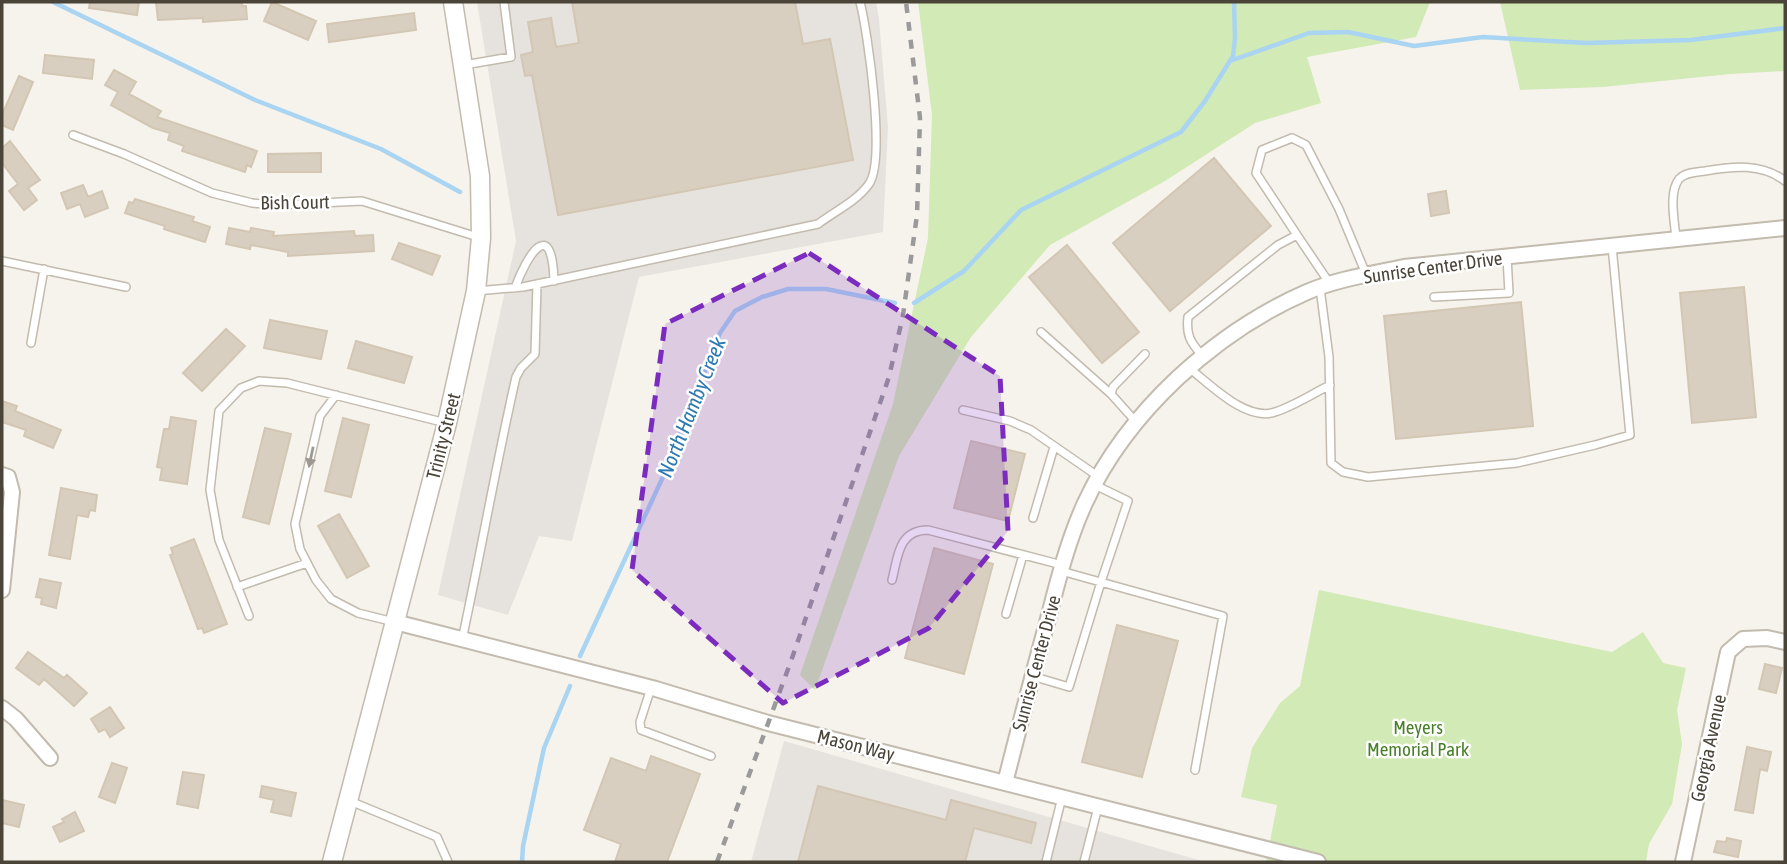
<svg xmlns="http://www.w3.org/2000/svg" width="1787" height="864" viewBox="0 0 1787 864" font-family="'Asap Condensed',sans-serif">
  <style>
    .industrial { fill: #e6e2dd }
    .green { fill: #d2eab5 }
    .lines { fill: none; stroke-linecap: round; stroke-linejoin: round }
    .stream { stroke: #a9d4f2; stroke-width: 4.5 }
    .building { fill: #d8cfc1; stroke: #d3c7b4; stroke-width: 2 }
    .service-casing { stroke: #c2bbae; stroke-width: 10 }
    .minor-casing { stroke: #c2bbae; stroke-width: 18 }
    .tertiary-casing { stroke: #c2bbae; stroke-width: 21 }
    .service { stroke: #fff; stroke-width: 7 }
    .minor { stroke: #fff; stroke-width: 14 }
    .tertiary { stroke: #fff; stroke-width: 18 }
    .rail { stroke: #9a9a9a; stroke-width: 4.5; stroke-dasharray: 9 9; stroke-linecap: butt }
    .oneway { fill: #9c9892 }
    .marked { fill: #7b2cbf; fill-opacity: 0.2; stroke: #7b2cbf; stroke-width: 5; stroke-dasharray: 14 9; stroke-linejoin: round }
    .labels { text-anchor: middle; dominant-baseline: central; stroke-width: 5; stroke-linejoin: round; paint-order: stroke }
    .street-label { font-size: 19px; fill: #4b4439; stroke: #fff }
    .park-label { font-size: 19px; fill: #4a7f2a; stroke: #fff }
    .water-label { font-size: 21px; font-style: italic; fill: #2e7ab2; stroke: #fff }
  </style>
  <rect width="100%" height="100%" fill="#f6f3ec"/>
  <path class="industrial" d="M477 2H876L879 19 888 127 883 232 639 277 572 541 539 536 508 615 438 595 516 241Z
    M784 741 1202 861V862H751Z"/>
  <path class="green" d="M918 2H1430L1416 37 1307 57 1321 103 1255 123 1165 181 1050 245 971 337 899 456 815 690 800 675 893 404 928 238 932 115Z
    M1500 2H1785V71L1730 74 1603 87 1520 90Z
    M1319 590 1612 652 1643 632 1663 663 1686 668 1677 710 1682 744 1672 804 1649 844 1646 862H1266L1277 805 1241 797 1252 748 1280 703 1300 686Z"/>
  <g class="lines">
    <path class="stream" d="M53 2 255 100 381 149 460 192
      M1230 61 1309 33 1348 32 1414 46 1483 37 1586 43 1691 40 1785 28
      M914 303 964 271 1021 210 1181 132 1205 101 1233 56 1235 38 1234 2
      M580 656 668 466 720 333 735 311 762 297 788 289H826L895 303
      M522 862 523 846 544 748 570 686"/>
  </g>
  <path class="building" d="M90 2H139L137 15 89 8Z
    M156 2H242V6H246L247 19 203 22V18L158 20Z
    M272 2 316 21 308 40 264 21Z
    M572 2H795L803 44 830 39 853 160 558 215 532 75 525 76 521 55 533 52 528 22 551 18 556 47 579 43Z
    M414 13 416 30 329 42 327 24Z
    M45 55 94 60 92 79 43 73Z
    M114 70 136 82 129 94 161 111 157 117 257 151 251 167 247 165 245 172 182 151 184 146 168 140 170 133 153 128 111 105 118 92 105 85Z
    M19 76 33 82 13 130 2 125V115Z
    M10 141 40 180 28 188 37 200 24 210 9 191 18 184 2 163V148Z
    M321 153V172H268V154Z
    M1214 158 1271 226 1170 311 1113 243Z
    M83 185 88 197 102 191 108 208 85 217 80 204 67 209 61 193Z
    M1446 191 1449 213 1431 216 1428 194Z
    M135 199 194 217 192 221 210 227 205 242 164 229 165 226 125 213 129 202 133 203Z
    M229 228 250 232 251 228 274 232 273 236 354 231 355 236 373 235 374 251 288 256V252L251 245 250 249 226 244Z
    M399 243 440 256 432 275 392 259Z
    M1067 245 1139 332 1102 363 1029 277Z
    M1744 287 1756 417 1692 423 1680 293Z
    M1521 302 1533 426 1396 439 1384 316Z
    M270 320 327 331 321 359 264 348Z
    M226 329 245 346 202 391 183 373Z
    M356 341 412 357 404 383 348 368Z
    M2 401 17 406 15 411 61 430 53 448 24 436 26 430 2 422Z
    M171 417 196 421 187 484 160 480 162 468 157 467 164 429H169Z
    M343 418 369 425 351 497 325 491Z
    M265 428 291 434 269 524 243 517Z
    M971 441 1025 454 1008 521 954 508Z
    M61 488 97 495 95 511 90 510 88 517 77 515 70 559 49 555Z
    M339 514 369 566 347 578 318 526Z
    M194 539 227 624 204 633 202 628 198 629 170 555 173 554 171 548Z
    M934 548 993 564 964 674 905 658Z
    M40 579 61 583 56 608 41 604 42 598 36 597Z
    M1117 625 1178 641 1142 777 1082 762Z
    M28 652 64 678 67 675 87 693 74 706 44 679 39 685 16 668Z
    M1765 664 1782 668 1776 693 1759 689Z
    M110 707 124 728 110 737 105 729 99 732 91 719Z
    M1747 747 1771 752 1767 771 1760 769 1753 813 1735 810Z
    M651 756 700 774 667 862H615L621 844 584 830 611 758 646 771Z
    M112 763 127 768 115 803 99 797Z
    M183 772 204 775 198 808 177 804Z
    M262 786 296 793 291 816 271 812 274 800 260 797Z
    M818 786 946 820 951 800 1036 823 1031 843 974 828 965 862H798Z
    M2 800 24 805 19 827 2 823Z
    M75 812 84 831 60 842 53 827 64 822 62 819Z
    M1727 838 1741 841 1738 857 1714 852 1717 841 1726 842Z"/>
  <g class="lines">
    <g class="service-casing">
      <path id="service" d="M464 65 511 57 504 2
        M73 135 124 154 212 193 252 203 277 205 362 201 481 238
        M1297 235 1256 173 1262 150 1292 138 1306 145 1339 209 1366 274
        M1676 239C1675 223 1668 193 1679 179 1685 172 1697 172 1705 171 1733 166 1762 163 1785 181
        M2 261 126 287
        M515 288C527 255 552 215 554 281
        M1320 288 1329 357 1331 463 1343 472 1368 477 1517 463 1595 445 1630 435 1612 246
        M476 291 523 287 818 224C835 211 856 202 869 184 886 160 868 33 860 2
        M1434 297 1509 293 1507 257
        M1041 332 1111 394
        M31 343 44 269
        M1202 355C1190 342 1186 335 1188 317L1278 245 1297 235 1330 284
        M1189 368C1210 384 1246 422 1275 412 1294 406 1312 394 1330 385
        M336 395 320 416 295 524 300 549 316 580 331 599 358 613 394 622
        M963 410 1010 421 1031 430 1099 477
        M1137 423 1111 394 1113 387 1145 354
        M1033 518 1054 447
        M1061 571 1223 616 1195 770
        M892 580C898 557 898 530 928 530L1062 565
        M237 587 307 563
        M1006 614 1023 555
        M249 616 219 540 210 490 219 411 241 388 259 381 287 383 446 423
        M462 640C481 552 496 464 516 377L521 368 535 354 537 284
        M1032 676 1069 687 1101 582 1128 501 1095 485
        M651 688 640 722 641 730 711 756
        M350 801 437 837 448 862
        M1046 862 1062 797
        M1084 862 1098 807"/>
    </g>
    <g class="minor-casing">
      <path id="minor" d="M2 475 8 477 12 492 2 590
        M395 622 656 689 768 723 1318 862
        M2 708 16 719 50 758
        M1005 783C1019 728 1033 673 1048 619 1058 580 1068 540 1085 503 1127 412 1215 332 1307 292 1337 279 1371 274 1404 267L1785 228
        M1683 862 1728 652 1743 639 1767 638 1785 642"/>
    </g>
    <g class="tertiary-casing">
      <path id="tertiary" d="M332 862 447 423 476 291 481 238 480 176 453 2"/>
    </g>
    <use href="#service" class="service"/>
    <use href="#minor" class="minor"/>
    <use href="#tertiary" class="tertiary"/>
    <path class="rail" d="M717 862 791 661 889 377 903 315 917 215 920 118 906 2"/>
  </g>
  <defs><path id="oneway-solid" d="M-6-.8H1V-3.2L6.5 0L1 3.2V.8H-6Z" transform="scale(1.75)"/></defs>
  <use class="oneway" href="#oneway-solid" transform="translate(311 457) rotate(102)"/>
  <path class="marked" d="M809 253 1000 376 1008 531 929 628 783 703 632 570 665 324Z"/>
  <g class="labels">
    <g class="street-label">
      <text transform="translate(295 202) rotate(-1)">Bish Court</text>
      <text transform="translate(1433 267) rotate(-8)">Sunrise Center Drive</text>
      <text transform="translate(443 436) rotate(-76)">Trinity Street</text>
      <text transform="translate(1036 663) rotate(-75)">Sunrise Center Drive</text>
      <text transform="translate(856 745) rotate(14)">Mason Way</text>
      <text transform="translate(1708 748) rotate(-78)">Georgia Avenue</text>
    </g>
    <g class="park-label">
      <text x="1418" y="727">Meyers<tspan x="1418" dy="22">Memorial Park</tspan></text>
    </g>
    <g class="water-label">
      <text transform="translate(691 407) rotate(-68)">North Hamby Creek</text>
    </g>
  </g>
  <rect width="1787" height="864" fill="none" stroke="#4b4439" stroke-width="7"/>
</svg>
